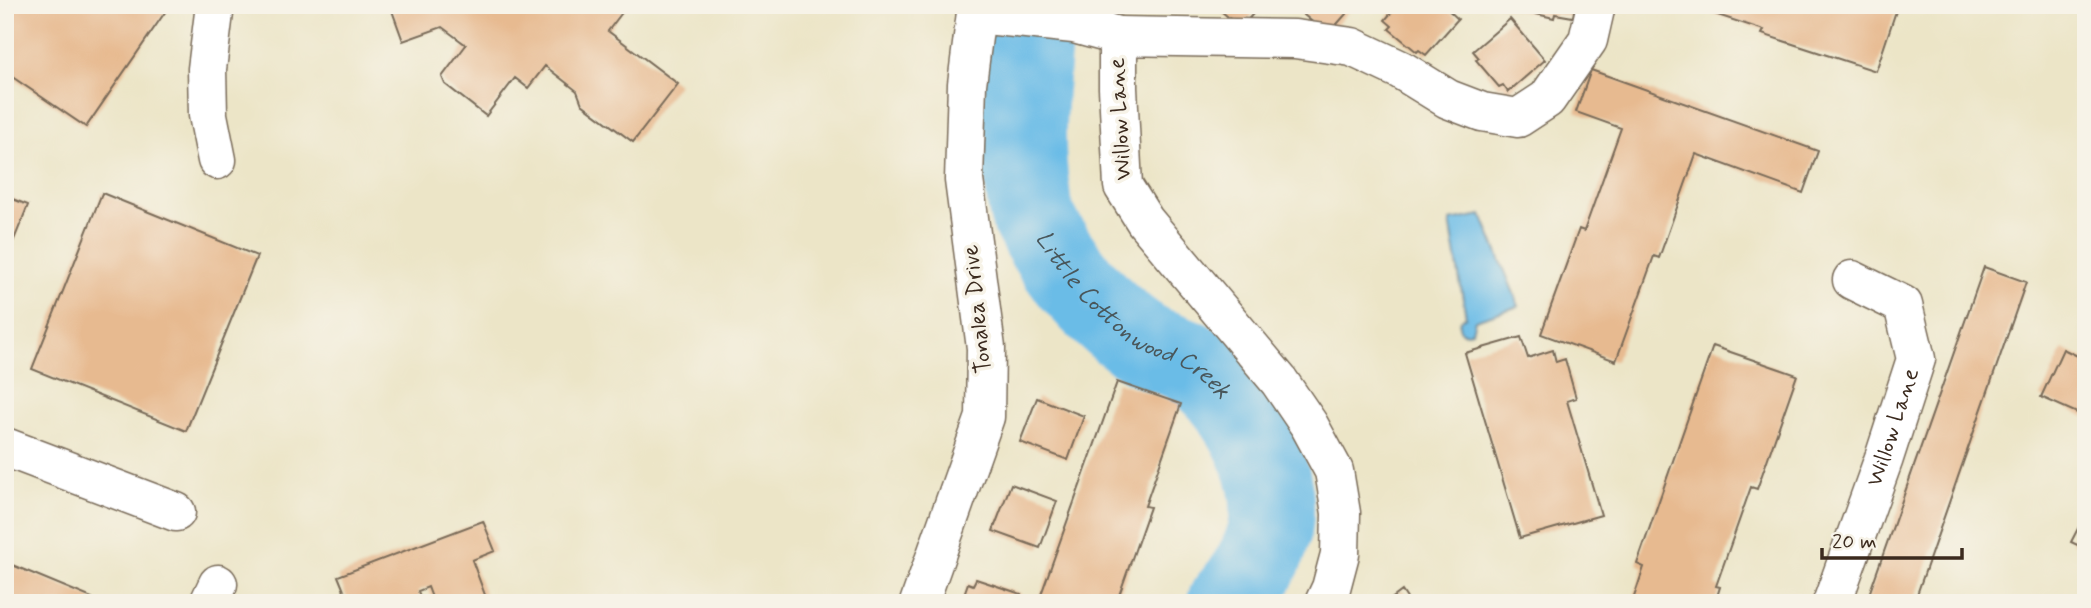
<svg xmlns="http://www.w3.org/2000/svg" width="2091" height="608" viewBox="0 0 2091 608" font-family="Mynerve,sans-serif">
  <style>
    .water { fill: #6bbce7; stroke: #537382; stroke-width: 2 }
    .lines { fill: none; stroke-linecap: round; stroke-linejoin: round }
    .river { stroke: #6bbce7; stroke-width: 84 }
    .building { fill: #e7ba90 }
    .minor-casing { stroke: #796b59; stroke-width: 41 }
    .minor { stroke: #fff; stroke-width: 38 }
    .labels { text-anchor: middle; dominant-baseline: central; stroke-width: 7; stroke-linejoin: round; paint-order: stroke }
    .street-label { font-size: 23px; fill: #3b2a1e; stroke: #f7f3e8 }
    .water-label { font-size: 24px; font-style: italic; fill: #49565a; stroke: #f7f3e8 }
  </style>
  <rect width="100%" height="100%" fill="#f7f3e8"/>
  <filter id="ink" filterUnits="userSpaceOnUse"><feTurbulence type="fractalNoise" baseFrequency=".0143" numOctaves="2"/><feDisplacementMap in="SourceGraphic" scale="14" xChannelSelector="R" yChannelSelector="G"/><feConvolveMatrix kernelMatrix="1 2 1 2 8 2 1 2 1" color-interpolation-filters="sRGB"/></filter>
  <filter id="wash" filterUnits="userSpaceOnUse"><feTurbulence type="fractalNoise" baseFrequency=".00686" numOctaves="4" result="noise"/><feDisplacementMap in="SourceGraphic" scale="28" xChannelSelector="R" yChannelSelector="G"/><feGaussianBlur stdDeviation="1.57" result="paint"/><feColorMatrix in="noise" values="0 0 0 0 0 0 0 0 0 0 0 0 0 0 0 0 0 1.4 0 .05"/><feComposite in="paint" operator="in"/></filter>
  <g filter="url(#wash)">
    <rect width="100%" height="100%" fill="#ece5c7"/>
    <path class="water" d="M1482 215 1519 306 1475 320 1472 331 1468 333 1462 332 1459 327 1460 320 1466 317 1450 221Z"/>
    <g class="lines">
      <path class="river" id="s1" d="M1033 5C1029 67 1018 130 1028 191 1029 199 1029 209 1033 217 1056 265 1095 310 1139 341 1154 352 1176 353 1192 364 1237 394 1280 470 1271 524 1266 553 1248 582 1229 603"/>
    </g>
    <g id="blocks">
      <path class="building" d="M5 5H170L86 127 5 72Z
        M390 5H563L569 10 572 5H618L624 10 608 31 678 84 633 142 582 104 577 91 545 66 528 88 515 78 486 116 445 84 442 77 466 45 442 27 403 41Z
        M1133 5H1153L1147 12 1140 7 1137 9Z
        M1214 5H1261L1243 25 1234 22Z
        M1292 5H1354L1330 32 1321 29Z
        M1398 5H1443L1458 19 1426 55 1419 50 1417 52 1389 29 1392 26 1385 20Z
        M1496 5H1575L1573 17 1555 14 1554 18Z
        M1687 5H1898L1876 71 1762 34 1764 30Z
        M1510 19 1545 60 1508 92 1503 85 1499 87 1476 60 1479 58 1473 51Z
        M1591 70 1818 151 1803 193 1696 154 1659 258 1654 256 1616 361 1541 334 1579 229 1584 231 1621 128 1576 112Z
        M102 193 257 256 186 431 32 369Z
        M5 196 28 205 5 262Z
        M1984 267 2026 282 1914 603H1866Z
        M1521 337 1528 358 1553 350 1556 362 1565 359 1576 398 1567 401 1601 515 1520 538 1465 353Z
        M1713 346 1797 375 1757 489 1751 487 1716 586 1720 587 1715 603H1632L1644 567 1637 564Z
        M2063 349 2086 360V417L2041 397Z
        M1117 382 1181 404 1145 506 1150 507 1117 601 1113 600 1111 603H1038Z
        M1037 398 1084 416 1068 460 1020 442Z
        M1011 484 1057 501 1040 548 993 531Z
        M2086 513V549L2071 542Z
        M483 521 495 551 472 560 488 603H434L428 587 418 591 422 603H349L338 576Z
        M5 562 92 598 90 603H5Z
        M976 579 1021 594 1018 603H961L968 583 973 585Z
        M1402 591 1410 603H1386Z"/>
    </g>
  </g>
  <g filter="url(#ink)">
    <use href="#blocks" fill-opacity="0" stroke="#796b59" stroke-width="2"/>
    <g class="lines">
      <g class="minor-casing">
        <g id="minor">
          <path d="M215 5 207 69 208 115 217 160"/>
          <path d="M976 14 1074 24 1118 36"/>
          <path d="M5 447 176 512"/>
          <path d="M209 603 218 584"/>
          <path d="M919 603 985 417 986 348 964 180 967 84 977 5"/>
          <path d="M1324 603 1331 588 1340 554 1341 513 1334 471 1309 425 1279 381 1145 221 1123 186 1118 88V36L1295 39 1352 47 1401 70 1448 99 1482 112 1518 118 1547 99 1588 40 1596 5"/>
          <path id="s2" d="M1832 603 1884 458 1916 359 1903 305 1852 280"/>
        </g>
      </g>
      <use href="#minor" class="minor"/>
    </g>
  </g>
  <g class="labels">
    <g class="street-label">
      <text transform="translate(1121 119) rotate(-93)">Willow Lane</text>
      <text transform="translate(978 309) rotate(-96)">Tonalea Drive</text>
      <text stroke="none"><textPath href="#s2" startOffset="186">Willow Lane</textPath></text>
    </g>
    <g class="water-label">
      <text stroke="none"><textPath href="#s1" startOffset="357">Little Cottonwood Creek</textPath></text>
    </g>
  </g>
  <rect width="2091" height="608" fill="none" stroke="#f7f3e8" stroke-width="28"/>
  <path d="M1822 548v10h140v-10" fill="none" stroke="#3b2a1e" stroke-width="3.5"/>
  <text x="1832" y="548" font-size="21" fill="#3b2a1e" stroke="#f7f3e8" stroke-width="5" paint-order="stroke">20 m</text>
</svg>
